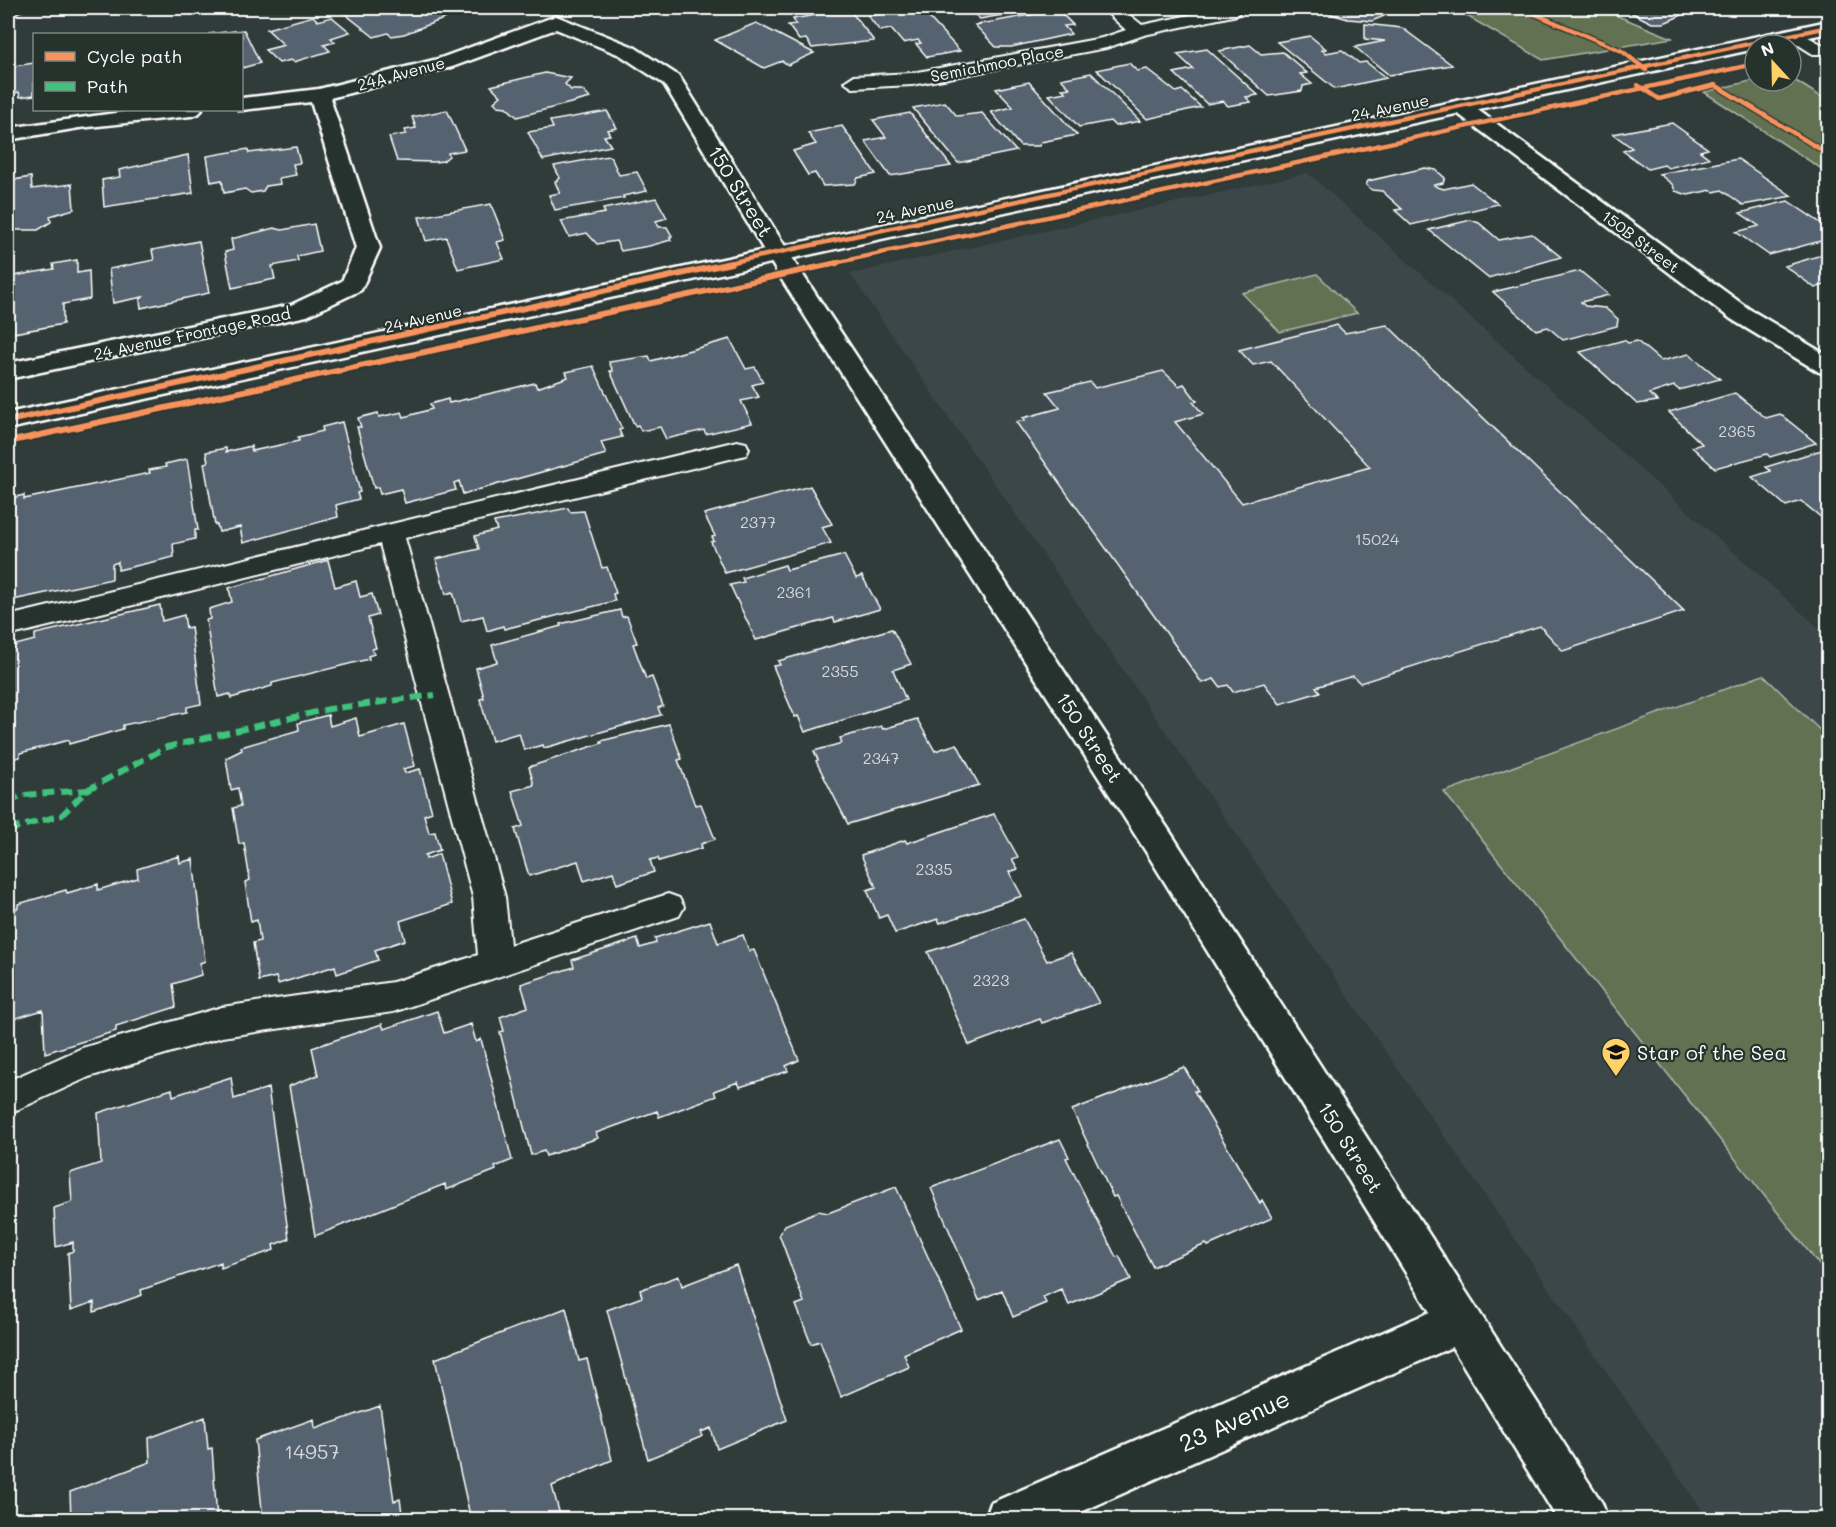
<svg xmlns="http://www.w3.org/2000/svg" width="1836" height="1527" viewBox="0 0 1836 1527" font-family="Mali,sans-serif">
  <style>
    .built { fill: #3a474a }
    .green { fill: #637153; stroke: #b1b8a9; stroke-width: 1.5 }
    .building { fill: #55626f; stroke: #fff; stroke-width: 1.5 }
    .lines { fill: none; stroke-linecap: round; stroke-linejoin: round }
    .lane-casing { stroke: #fff; stroke-width: 4 }
    .street-casing { stroke: #fff; stroke-width: 5 }
    .secondary-casing { stroke: #fff; stroke-width: 5 }
    .lane { fill: #26332d; fill-rule: evenodd }
    .street { fill: #26332d; fill-rule: evenodd }
    .secondary { fill: #26332d; fill-rule: evenodd }
    .quiet { stroke: #40c37c; stroke-width: 6; stroke-dasharray: 12 6; stroke-linecap: butt }
    .cycleway-far1-casing { stroke: #26332d; stroke-width: 7 }
    .cycleway-casing { stroke: #26332d; stroke-width: 9 }
    .cycleway-far1 { stroke: #f8935d; stroke-width: 4.5 }
    .cycleway { stroke: #f8935d; stroke-width: 6 }
    .labels { text-anchor: middle; dominant-baseline: central; stroke-width: 4.5; stroke-linejoin: round; paint-order: stroke }
    .far-street-label { font-size: 16px; fill: #fff; stroke: #26332d }
    .number-label { font-size: 16px; fill: #d4d8db }
    .street-label { font-size: 20px; fill: #fff; stroke: #26332d }
    .poi-label { font-size: 20px; fill: #fff; stroke: #26332d; text-anchor: start }
    .near-number-label { font-size: 20px; fill: #d4d8db }
    .near-street-label { font-size: 24px; fill: #fff; stroke: #26332d }
  </style>
  <rect width="100%" height="100%" fill="#2f3c3a"/>
  <filter id="ink" filterUnits="userSpaceOnUse"><feTurbulence type="fractalNoise" baseFrequency=".0167" numOctaves="2"/><feDisplacementMap in="SourceGraphic" scale="12" xChannelSelector="R" yChannelSelector="G"/><feConvolveMatrix kernelMatrix="1 2 1 2 8 2 1 2 1" color-interpolation-filters="sRGB"/></filter>
  <g filter="url(#ink)">
    <path class="built" d="M1308 173 1828 636V1519H1708L850 274Z"/>
    <path class="green" d="M1453 8H1598L1672 38 1543 60Z
      M1791 78 1828 101V173L1704 92 1755 80 1791 81Z
      M1317 274 1357 313 1280 332 1242 293Z
      M1763 675 1828 738V1276L1444 792Z"/>
    <path class="building" d="M8 8H30L8 16Z
      M362 8H411L414 10 432 8 446 18 404 34 391 36 388 33 374 37 344 13Z
      M920 8 960 51 927 57 916 44 921 43 918 40 903 43 891 29 880 31 868 16Z
      M967 8H1042L980 19Z
      M1308 8H1376L1384 16 1372 21 1348 19 1331 14 1328 11H1311Z
      M1622 8H1698L1664 23H1652Z
      M849 9 874 41 812 48 806 39 799 40 788 25 796 24 793 19Z
      M1058 10 1073 25 1064 26 1071 34 1011 47H996L975 25Z
      M313 16 318 21 332 17 350 32 331 38 335 42 324 45 330 51 294 62 291 60 279 63 265 50 284 45 267 29Z
      M756 23 814 53 788 65 782 61 764 68 715 40Z
      M1365 24 1402 28 1452 65 1389 75 1355 47 1385 41 1365 39Z
      M244 30 260 63 242 68V34H208Z
      M1310 36 1326 49 1322 50 1326 53 1342 50 1359 63 1366 62 1386 78 1335 89 1277 42Z
      M1250 45 1261 54 1283 52 1307 73 1300 74 1312 84 1303 86 1302 91 1269 96 1219 51Z
      M1207 49 1258 95 1246 97 1251 102 1228 106 1223 101 1207 104 1174 73 1193 69 1177 54Z
      M34 63V95L20 97 19 92 8 94V67Z
      M1129 63 1137 71 1147 69 1176 92 1182 90 1201 107 1147 119 1097 70Z
      M545 73 571 78 565 84 571 90H582L590 98 517 117 506 107 498 106 494 102 501 96 491 86Z
      M1091 73 1140 121 1115 126 1110 121 1079 127 1049 95 1066 92 1062 89 1070 88 1061 79Z
      M1029 82 1077 135 1041 142 1039 146H1020L991 112 1013 107 996 89Z
      M945 102 957 116 982 113 1016 151 958 163 913 108Z
      M447 110 465 150 448 153 449 156 443 161 434 162 397 161 389 137 406 134 405 130 416 128 412 117Z
      M607 111 617 128 607 130 610 135 604 136 611 146 543 160 528 132 553 128 550 121Z
      M910 113 951 166 890 176 865 141 886 137 873 120Z
      M1672 123 1708 149 1700 151 1709 158 1668 168 1664 165 1648 169 1623 151 1632 148 1613 134Z
      M842 126 876 174 858 178 855 184 823 186 815 173 808 175 793 151 816 144 808 133Z
      M296 147 300 163 293 164 296 175 279 178 280 184 266 186 263 191 251 193 245 189 224 193 222 180 211 182 207 156 248 149 249 153Z
      M188 155 193 193 104 207 102 180 120 177 119 170Z
      M608 156 611 157 619 175 637 172 647 191 623 196 624 198 555 210 549 195 560 193 555 182 560 178 554 166Z
      M1738 159 1792 196 1743 205 1722 190 1714 192 1711 190 1688 195 1675 191 1673 185 1659 174Z
      M1425 168 1436 170 1445 178 1443 183 1434 185 1437 187 1444 189 1471 183 1498 204 1411 225 1395 210 1402 209 1382 191 1372 190 1366 185 1368 181Z
      M31 177 32 189 72 184 74 209 50 216 51 222 38 230H8V181Z
      M656 198 667 218 656 221 659 227H667L672 236 670 237 671 240 649 246 621 251 616 241 597 244 587 233 569 237 561 221 605 213 603 209Z
      M1788 201 1828 228V239L1769 255 1736 232 1759 226 1740 213Z
      M491 204 505 240 497 242 504 259 458 269 446 237 426 241 419 217Z
      M1471 220 1479 223 1499 240 1532 234 1561 257 1488 278 1429 230Z
      M314 224 320 251 297 256 298 261 272 266 275 279 232 288 225 252 233 250 231 239 274 228 282 230Z
      M199 241 209 293 141 308 140 300 143 297 113 303 109 269 154 260 152 250Z
      M1828 253V284L1815 288 1785 266Z
      M77 260V273L89 271 90 299 63 304V324L8 334V277L54 269 53 264Z
      M1580 271 1609 295 1581 302 1585 306 1605 308 1618 319 1617 326 1563 340 1548 327 1536 330 1493 292Z
      M1337 325 1345 333 1387 325 1684 611 1563 651 1540 626 1360 683 1353 676 1316 687 1320 692 1280 704 1264 683 1233 692 1228 685 1220 687 1214 679 1202 683 1016 422 1025 420 1023 418 1060 408 1047 392 1090 382 1095 388 1163 371 1179 386 1184 384 1197 401 1193 402 1203 414 1175 422 1242 503 1370 467 1271 361 1253 365 1239 350Z
      M730 339 746 369 755 367 763 382 752 385 759 397 741 401 752 423 706 434 704 430 666 439 660 427 641 431 638 425 635 426 610 371H613L609 362 649 356 651 361Z
      M1624 340 1628 343 1637 341 1661 361 1689 354 1720 379 1679 390 1674 386 1649 394 1658 401 1637 404 1580 352Z
      M593 366 622 429 619 430 622 437 601 442 606 454 463 494 459 481 454 483 456 490 405 503 401 489 380 494 378 487 374 488 357 427H361L358 418 378 413 379 417 402 412 404 417 432 409 430 404 448 399 449 403 535 383 537 388 568 377 566 372Z
      M1735 393 1766 418 1780 414 1816 443 1770 457 1767 454 1715 468 1692 447 1702 444 1669 412Z
      M342 422 360 492 357 493 359 499 336 505 338 517 243 543 240 527 219 532 217 525H215L204 463 208 462 206 452 226 448V452L251 446 252 451 299 441 298 437 323 431 322 427Z
      M1828 448V523L1801 501 1786 506 1752 477 1771 471 1766 467Z
      M187 459 198 530H195V539L173 544 174 557 118 570V562L112 564V579L8 601V499L24 495V499L150 473 149 470 166 467 165 464Z
      M810 486 832 524 822 527 831 543 725 573 711 542 714 541 712 537 715 536 704 514Z
      M568 508 570 512 584 511 602 568 607 567 616 593 613 594 615 601 504 629 503 626 487 631 483 616 461 621 453 592 446 594 436 559 479 549 475 536 497 530 494 522Z
      M844 555 856 578 862 576 880 609 835 622 833 618 756 640 730 585 744 582 742 578 785 565 787 570Z
      M328 560 335 587 356 581 360 597 372 594 378 615 368 618 376 648 372 649 374 654 368 656 369 659 272 683V686L231 698 230 694 218 697 206 620 210 619 209 609 232 602 229 588Z
      M160 605 162 621 184 615 186 628 191 627 201 704 187 707V712L123 725V729L69 744V740L20 753V757L8 760V647L35 640V634Z
      M620 610 622 617 627 616 637 643 633 644 646 679 652 677 663 706 658 708 661 715 544 748 543 745 524 750 519 733 492 741 480 699 484 698 476 668 497 662 492 645 561 626 560 624Z
      M892 629 911 664 893 670 906 700 805 732 798 716 795 717 773 666 780 665 778 661Z
      M328 715 330 726 356 718 360 737 404 724 415 766 403 769 405 773 420 769 432 812 424 815 429 833 435 832 440 850 425 855 426 859 439 854 452 904 400 921 405 940 375 950 378 960 337 974 335 966 278 984 276 977 259 981 253 943 260 941 257 920 251 922 245 882 250 880 244 843 239 844 233 808 241 806 238 788 231 790 226 758 242 750 241 747 299 730 298 723Z
      M917 719 935 751 957 744 979 785 848 824 816 761 818 760 814 751 842 743 840 738 881 726 883 729Z
      M669 724 682 759 678 760 695 805 701 804 715 839 701 844 702 848 659 861 658 858 650 860 654 872 617 884 613 872 584 881 578 861 529 876 515 829 523 826 512 791 534 785 529 767 602 743 601 741Z
      M994 814 1018 857 1012 859 1018 869 1009 872 1022 896 940 923 938 919 895 933 887 915 879 918 867 890 876 887 861 855 905 840 907 843Z
      M179 856 180 863 193 859 205 961 200 963 201 975 173 984 176 1007 116 1026V1031L45 1053 43 1010 13 1019 12 993 8 994V920L11 919V910L18 908V904L66 890 67 893 98 884V890L138 878 137 869Z
      M1024 919 1047 961 1071 953 1099 1003 1042 1023 1040 1019 969 1045 928 952Z
      M710 921 718 943 743 935 749 951 754 950 799 1060 786 1066 788 1071 740 1087 738 1082 714 1091 716 1096 659 1117 657 1111 596 1133 598 1138 546 1156 544 1151 531 1155 500 1032 504 1031 500 1017 528 1007 521 984 574 967 572 960 637 939 640 948 656 943 655 938Z
      M437 1011 444 1033 471 1024 476 1042 481 1039 512 1160 495 1167 496 1170 446 1190 445 1184 315 1236 289 1086 318 1075 312 1048 382 1024 384 1029Z
      M1184 1067 1198 1091H1194L1260 1203 1262 1200 1272 1218 1208 1246 1206 1244 1153 1267 1116 1196 1113 1197 1072 1110Z
      M231 1077 234 1099 268 1088 289 1239 273 1245 274 1250 221 1268V1262L141 1290 142 1295 94 1312V1302L71 1310 68 1253 73 1251V1242L56 1247 54 1208 72 1202 70 1173 101 1163 98 1113 172 1089 173 1096Z
      M1060 1139 1069 1157 1066 1158 1116 1257 1119 1256 1131 1279 1069 1305 1061 1289 1043 1297 1046 1303 1013 1317 1002 1290 979 1300 931 1188Z
      M896 1187 961 1329 904 1354 909 1367 841 1397 820 1341 811 1344 796 1305 804 1302 779 1234 785 1225 818 1211 828 1213Z
      M736 1265 787 1420 717 1449 711 1428 701 1432 703 1436 648 1459 607 1310 642 1297 640 1290 679 1276 682 1286Z
      M566 1308 579 1361 587 1359 612 1460 552 1486 560 1515 551 1520H471L435 1359Z
      M380 1406 394 1501 400 1499 403 1520H263L255 1440 314 1419 315 1429Z
      M205 1417 208 1449 212 1448 217 1520H71L70 1492 150 1462 149 1438Z"/>
    <g class="lines">
      <g class="lane-casing">
        <path id="lane" d="M1102 8H1121L1142 25 1223 8H1237L1240 11 1237 15 1144 35 1106 48 912 85 853 88 844 82 853 76 912 73 1102 38 1126 30Z
          M1795 30 1825 46 1828 50 1825 54H1813L1789 39 1786 35Z
          M737 441 746 443 749 449 746 455 405 538 505 897 510 945 668 894 679 898 684 907 679 916 393 1012 222 1037 89 1077 8 1114V1081L82 1048 222 1007 393 982 478 955 473 897 380 544 8 636V616Z"/>
      </g>
      <g class="street-casing">
        <path id="street" d="M556 16 634 47 679 76 801 272 1172 835 1602 1503 1608 1520H1558L1452 1347 1063 1520H985L991 1503 1430 1312 1148 855 777 272 664 84 620 55 556 29 452 67 330 98 380 248 361 290 307 316 8 379V363L291 305 342 281 356 248 311 102 242 110H239H242V98L319 89 438 59Z
          M1460 100 1467 102 1749 309 1828 356V375L1819 372 1731 319 1453 110 1450 106 1453 102Z
          M137 110H202L198 114 191 116 79 128 8 140V128Z"/>
      </g>
      <g class="secondary-casing">
        <path id="secondary" d="M1828 21V33L1772 45H1755V49L8 429V413Z"/>
      </g>
      <use href="#lane" class="lane"/>
      <use href="#street" class="street"/>
      <use href="#secondary" class="secondary"/>
      <path class="quiet" d="M8 802 23 795 87 790
        M8 830 62 815 87 790 167 747 329 709 435 695"/>
      <g class="cycleway-far1-casing">
        <path id="cycleway-far1" d="M1521 8 1622 51 1646 70
          M1638 85 1659 99 1715 85 1828 154
          M724 264 1828 27
          M830 264 1755 64"/>
      </g>
      <g class="cycleway-casing">
        <path id="cycleway" d="M8 421 731 263
          M8 442 837 263"/>
      </g>
      <use href="#cycleway-far1" class="cycleway-far1"/>
      <use href="#cycleway" class="cycleway"/>
    </g>
  </g>
  <defs>
    <g id="school-pin" transform="scale(1.5)"><path d="M0 17L-7.5 6A9.5 9.5 0 1 1 7.5 6Z" fill="#ffd166" stroke="#26332d"/><path d="M0-5L7-2L0 1L-7-2ZM-4 1L0 2.5L4 1V4Q0 6-4 4Z" fill="#111"/></g>
  </defs>
  <g fill-rule="evenodd">
    <use href="#school-pin" x="1616" y="1052"/>
  </g>
  <g class="labels">
    <g class="far-street-label">
      <text transform="translate(997 63) rotate(-11)">Semiahmoo Place</text>
      <text transform="translate(401 73) rotate(-15)">24A Avenue</text>
      <text transform="translate(1390 107) rotate(-12)">24 Avenue</text>
      <text transform="translate(915 209) rotate(-12)">24 Avenue</text>
      <text transform="translate(1641 241) rotate(37)">150B Street</text>
      <text transform="translate(423 318) rotate(-13)">24 Avenue</text>
      <text transform="translate(192 333) rotate(-12)">24 Avenue Frontage Road</text>
    </g>
    <g class="number-label">
      <text x="1737" y="430">2365</text>
      <text x="758" y="521">2377</text>
      <text x="1377" y="538">15024</text>
      <text x="794" y="591">2361</text>
      <text x="840" y="670">2355</text>
      <text x="881" y="757">2347</text>
      <text x="934" y="868">2335</text>
      <text x="991" y="979">2323</text>
    </g>
    <g class="street-label">
      <text transform="translate(741 191) rotate(58)">150 Street</text>
      <text transform="translate(1090 737) rotate(57)">150 Street</text>
      <text transform="translate(1351 1147) rotate(58)">150 Street</text>
    </g>
    <g class="poi-label">
      <text x="1637" y="1052">Star of the Sea</text>
    </g>
    <g class="near-number-label">
      <text x="312" y="1451">14957</text>
    </g>
    <g class="near-street-label">
      <text transform="translate(1234 1420) rotate(-24)">23 Avenue</text>
    </g>
  </g>
  <rect width="1836" height="1527" fill="none" stroke="#26332d" stroke-width="30"/>
  <rect x="15" y="15" width="1806" height="1497" fill="none" stroke="#fff" stroke-width="2" filter="url(#ink)"/>
  <rect x="33" y="33" width="210" height="78" fill="#26332d" stroke="#7d8581" stroke-width="1.5"/>
  <rect x="45" y="52" width="30" height="9" fill="#f8935d" stroke="#7d8581" stroke-width="1.5"/>
  <text x="87" y="63" font-size="18" fill="#ffffff">Cycle path</text>
  <rect x="45" y="82" width="30" height="9" fill="#40c37c" stroke="#7d8581" stroke-width="1.5"/>
  <text x="87" y="93" font-size="18" fill="#ffffff">Path</text>
  <g transform="translate(1773 63) rotate(338)"><circle r="28" fill="#26332d" stroke="#7d8581" stroke-width="1.5"/>
  <path d="M0-4.5L10 22L0 15L-10 22Z" fill="#ffd166"/>
  <text y="-9" font-size="16" font-weight="bold" text-anchor="middle" fill="#ffffff">N</text>
  </g>
</svg>
